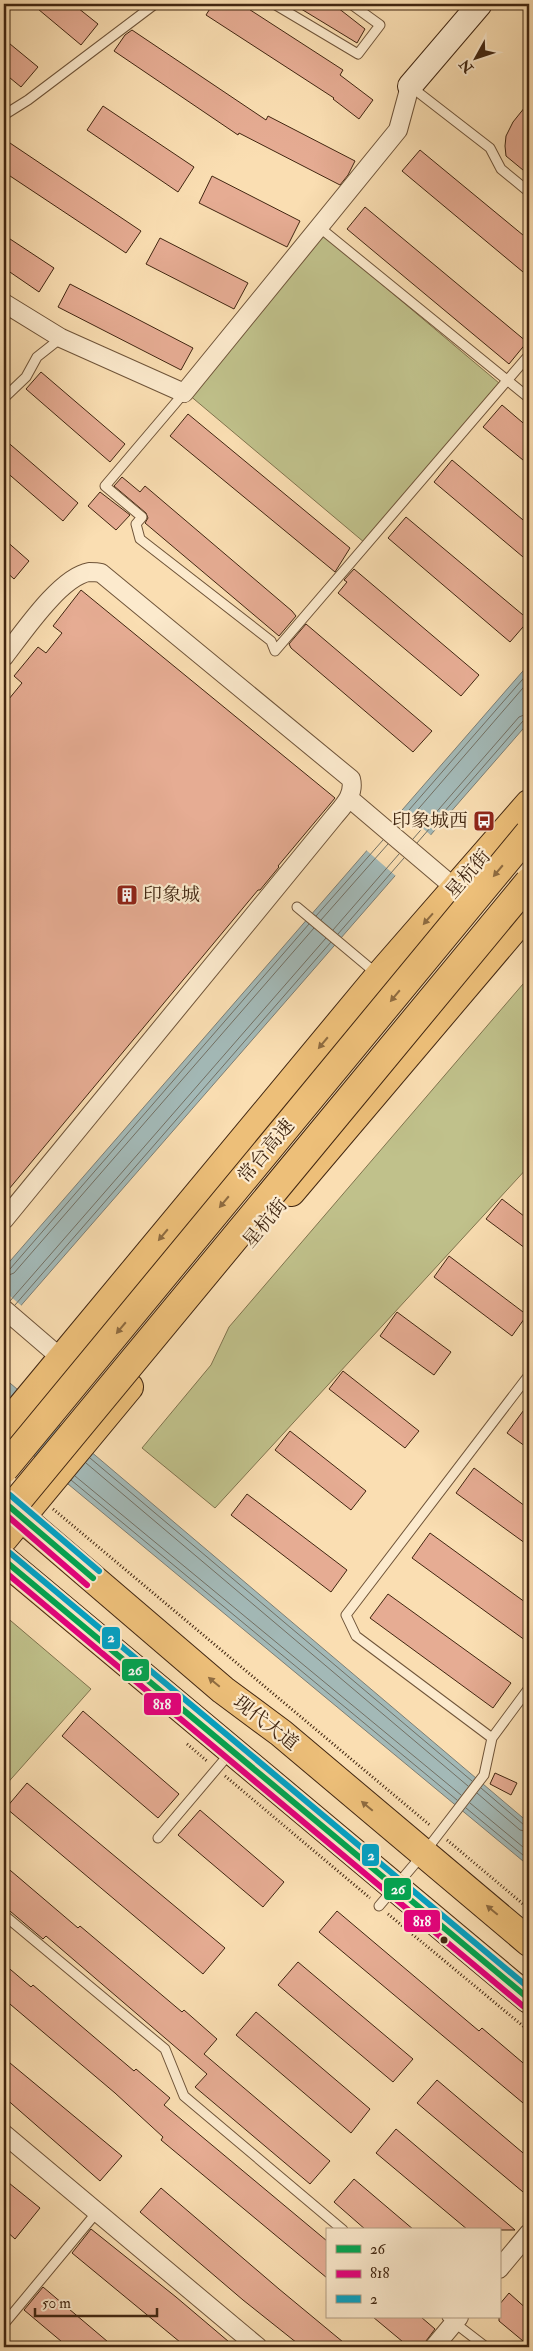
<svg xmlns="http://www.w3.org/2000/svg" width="533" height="2351" viewBox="0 0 533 2351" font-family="'IM FELL Double Pica','Noto Serif SC',serif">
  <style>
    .green { fill: #c0c18b; stroke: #80744e }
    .water { fill: #a3b9b7; stroke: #7c7e75 }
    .pier { fill: #fadeb2 }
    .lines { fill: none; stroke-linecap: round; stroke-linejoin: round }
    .shore { stroke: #727064; stroke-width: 1 }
    .building { fill: #e6ac93; stroke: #412611 }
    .lane-casing { stroke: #6f5439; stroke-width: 11 }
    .street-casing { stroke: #6f5439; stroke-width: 20 }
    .secondary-casing { stroke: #412611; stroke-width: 26 }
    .primary-casing { stroke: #412611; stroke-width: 30 }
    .path { stroke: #412611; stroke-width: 3; stroke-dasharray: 1 2.5; stroke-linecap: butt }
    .lane { stroke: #fceacd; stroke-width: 9 }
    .street { stroke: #fceacd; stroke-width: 18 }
    .secondary { stroke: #fceacd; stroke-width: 24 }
    .primary { stroke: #edbf79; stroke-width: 28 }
    .highway-bridge-casing { stroke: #412611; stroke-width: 30; stroke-linecap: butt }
    .highway-bridge { stroke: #edbf79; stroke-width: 28 }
    .bus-1-casing { stroke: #fceacd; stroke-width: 10 }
    .bus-2-casing { stroke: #fceacd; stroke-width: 10 }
    .bus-3-casing { stroke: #fceacd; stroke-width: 10 }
    .bus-1 { stroke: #00a651; stroke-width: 6 }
    .bus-2 { stroke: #e5007d; stroke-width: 6 }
    .bus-3 { stroke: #03a2c5; stroke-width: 6 }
    .oneway { fill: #8e6b40 }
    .bus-dot { fill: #412611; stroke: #fceacd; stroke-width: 2 }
    .labels { text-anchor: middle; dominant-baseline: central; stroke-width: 4.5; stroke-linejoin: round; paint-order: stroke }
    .poi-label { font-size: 19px; fill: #412611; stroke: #fceacd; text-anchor: end }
    .street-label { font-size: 19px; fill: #412611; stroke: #fceacd }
    .line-badge { stroke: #fceacd; stroke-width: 2 }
    .badge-label { font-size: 14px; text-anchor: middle; font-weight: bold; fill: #fff }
  </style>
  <rect width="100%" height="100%" fill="#fadeb2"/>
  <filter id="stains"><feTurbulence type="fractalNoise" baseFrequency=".004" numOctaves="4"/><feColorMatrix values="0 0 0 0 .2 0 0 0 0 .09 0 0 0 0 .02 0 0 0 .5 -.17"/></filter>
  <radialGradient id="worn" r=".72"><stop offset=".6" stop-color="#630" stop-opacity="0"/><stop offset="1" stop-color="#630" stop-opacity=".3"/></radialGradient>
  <path class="green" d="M322 234 499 383 365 543 188 394Z
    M529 977V1166L215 1508 142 1448 211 1365 229 1327Z
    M4 1615 91 1689 4 1787Z"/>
  <path class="water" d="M529 664V722L4 1325V1268Z
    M4 1378 529 1823V1866L4 1431Z"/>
  <path class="pier" d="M400 809 433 837 397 877 365 849Z
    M4 1291 23 1307 4 1327Z"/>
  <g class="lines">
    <path class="shore" d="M396 825 529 672
      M401 829 529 681
      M413 839 519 717 529 713
      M417 843 523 721 529 719
      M316 916 383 840
      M321 920 388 844
      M333 930 399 854
      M338 934 404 858
      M4 1271 10 1269 309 924
      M4 1277 14 1273 314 928
      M10 1301 326 938
      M15 1305 331 942
      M90 1458 472 1781
      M86 1463 468 1786
      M75 1476 461 1795
      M71 1480 457 1800
      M481 1788 524 1825 529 1826
      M477 1793 520 1830 529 1832
      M470 1803 529 1852
      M466 1808 529 1860"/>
  </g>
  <path class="building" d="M32 4H73L98 24 81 45Z
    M213 4H241L343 70 340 75 373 100 359 119 333 99 334 98 206 15Z
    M293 4H333L365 29 357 43Z
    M132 30 266 120 268 116 355 161 348 175 340 185 239 133 238 135 114 51 125 35Z
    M4 39 38 67 21 87 4 73Z
    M529 102V175L506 156 505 146 506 136 513 122Z
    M103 106 194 167 178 192 87 130Z
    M4 139 141 231 126 253 4 172Z
    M420 150 529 240V277L402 171Z
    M212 176 300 221 287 247 199 203Z
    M365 207 527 342 509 364 347 229Z
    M4 235 54 268 39 292 4 268Z
    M160 238 248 283 234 309 146 264Z
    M70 284 193 348 181 370 58 307Z
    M41 372 125 444 110 462 26 389Z
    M502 405 529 428V465L483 427Z
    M188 414 350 548 335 572 170 436Z
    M4 439 78 503 63 521 4 470Z
    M452 460 529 525V562L434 482Z
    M122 477 140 492 145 486 292 611 296 616 279 636 145 523 148 518 146 513 114 486Z
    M100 492 130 515 116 530 88 506Z
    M406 517 529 620 510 642 388 538Z
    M4 539 29 561 14 579 4 570Z
    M354 569 479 675 461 696 338 593 347 582 344 580Z
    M81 590 335 798 278 866 279 867 260 890H258L4 1195V705L22 683 14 676 38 647 46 653 62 633 53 626Z
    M306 624 432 731 413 752 291 648 289 644Z
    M502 1199 529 1220V1251L486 1219Z
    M449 1256 527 1315 512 1336 434 1277Z
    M397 1312 451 1352 434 1375 380 1336Z
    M343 1371 419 1431 405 1448 329 1389Z
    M529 1403V1449L507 1433Z
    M290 1431 366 1491 351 1510 275 1450Z
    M474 1468 529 1509V1546L456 1493Z
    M247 1494 347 1570 331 1592 231 1515Z
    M430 1533 529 1605V1643L412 1558Z
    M388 1594 511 1683 493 1708 370 1618Z
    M83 1711 179 1794 158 1818 62 1736Z
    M495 1773 517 1783 511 1795 490 1784Z
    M27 1783 225 1948 203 1974 6 1808Z
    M200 1810 284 1882 263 1907 178 1835Z
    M4 1865 78 1928 80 1926 182 2012 184 2010 217 2039 204 2054 330 2161 310 2184 195 2087 207 2074 46 1936 43 1939 4 1906Z
    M337 1911 479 2031 482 2028 529 2068V2108L319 1932Z
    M298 1962 413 2059 393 2082 278 1985Z
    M4 1964 31 1987 33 1985 134 2071 136 2069 170 2098 164 2105 327 2241V2278L161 2140 163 2137 115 2093 4 1999Z
    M256 2012 370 2109 351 2133 236 2035Z
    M4 2058 122 2156 100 2181 4 2097Z
    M437 2080 529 2158V2197L417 2103Z
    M396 2129 515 2230H468L376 2153Z
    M4 2179 40 2208 15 2239 4 2229Z
    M354 2179 414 2230H366L334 2202Z
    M161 2188 279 2289 349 2347H302L243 2300 140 2212Z
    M91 2229 176 2297 235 2347H186L72 2253Z
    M43 2287 114 2347H68L24 2310Z
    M509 2293 529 2311V2346L499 2321V2305Z
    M373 2317H421L435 2329 426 2341 424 2347H409Z"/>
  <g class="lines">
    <g class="lane-casing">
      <path id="lane" d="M274 4 358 54 380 25 351 4
        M410 86 490 148 501 169 529 192
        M4 115 28 100 155 4
        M319 227 529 398
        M184 393 105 486 142 517 136 524 140 539 271 641 275 651 529 355
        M4 398 26 377 37 357 61 338
        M297 907 377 974
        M492 1738 356 1636 346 1615 529 1375
        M158 1838 230 1753
        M379 1906 424 1853 484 1775 492 1738 529 1688
        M4 1915 165 2049 184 2096 343 2230
        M447 2317 486 2347
        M4 2324 97 2212"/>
    </g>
    <g class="street-casing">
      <path id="street" d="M4 303 61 338 184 393 398 130 410 86
        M4 657C22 634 60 577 89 572 92 572 97 572 101 573L351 779C355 795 343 806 334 817L4 1220
        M349 798 455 888
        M4 1309 61 1358
        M4 2134 258 2347
        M499 2269 529 2233
        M434 2347 459 2317"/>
    </g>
    <g class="secondary-casing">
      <path id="secondary" d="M410 86 480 4"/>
    </g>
    <g class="primary-casing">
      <path id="primary" d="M291 1192 529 911
        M4 1428 379 976 529 804
        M7 1505 223 1690 281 1733 529 1942
        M4 1538 129 1387
        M4 1560 529 1999"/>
    </g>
    <path class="path" d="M53 1509 431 1826
      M187 1744 207 1761
      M225 1776 370 1898
      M447 1840 529 1909
      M388 1914 529 2031"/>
    <use href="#lane" class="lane"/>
    <use href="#street" class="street"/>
    <use href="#secondary" class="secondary"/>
    <use href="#primary" class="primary"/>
    <g class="highway-bridge-casing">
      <path id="highway-bridge" d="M4 1469 529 833
        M4 1517 529 882"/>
    </g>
    <use href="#highway-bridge" class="highway-bridge"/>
    <g class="bus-1-casing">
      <path id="bus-1" d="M4 1502 93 1578
        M4 1560 529 1999"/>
    </g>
    <g class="bus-2-casing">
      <path id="bus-2" d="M4 1513 87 1585
        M4 1571 523 2006"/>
    </g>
    <g class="bus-3-casing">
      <path id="bus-3" d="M10 1495 99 1571
        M10 1553 529 1988"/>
    </g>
    <use href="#bus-1" class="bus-1"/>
    <use href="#bus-2" class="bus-2"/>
    <use href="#bus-3" class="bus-3"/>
  </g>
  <defs><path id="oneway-solid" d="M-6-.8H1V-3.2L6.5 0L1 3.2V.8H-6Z" transform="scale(1.25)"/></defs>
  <g class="oneway">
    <use href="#oneway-solid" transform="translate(498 871) rotate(130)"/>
    <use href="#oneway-solid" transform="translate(428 919) rotate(131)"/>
    <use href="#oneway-solid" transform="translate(395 996) rotate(130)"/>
    <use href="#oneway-solid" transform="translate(323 1043) rotate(130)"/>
    <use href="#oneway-solid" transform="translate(224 1202) rotate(130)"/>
    <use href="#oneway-solid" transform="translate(163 1235) rotate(130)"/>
    <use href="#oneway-solid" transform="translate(121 1328) rotate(130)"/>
    <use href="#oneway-solid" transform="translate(214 1682) rotate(-140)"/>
    <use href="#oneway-solid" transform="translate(367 1806) rotate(-140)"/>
    <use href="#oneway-solid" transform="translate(492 1910) rotate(-140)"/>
  </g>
  <defs>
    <g id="bus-square" transform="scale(1.125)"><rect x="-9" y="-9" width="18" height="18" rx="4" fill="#8f2418" stroke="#fceacd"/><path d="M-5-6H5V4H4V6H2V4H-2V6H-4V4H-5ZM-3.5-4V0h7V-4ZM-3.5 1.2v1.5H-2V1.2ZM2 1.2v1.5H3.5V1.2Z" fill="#fff"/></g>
    <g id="building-square" transform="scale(1.125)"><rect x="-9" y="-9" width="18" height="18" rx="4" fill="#8f2418" stroke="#fceacd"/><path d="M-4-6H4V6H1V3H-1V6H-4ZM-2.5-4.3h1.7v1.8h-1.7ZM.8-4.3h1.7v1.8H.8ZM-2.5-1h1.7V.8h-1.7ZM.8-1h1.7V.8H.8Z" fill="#fff"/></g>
  </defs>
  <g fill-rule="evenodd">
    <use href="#bus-square" x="484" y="821"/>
    <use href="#building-square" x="127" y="895"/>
  </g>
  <circle class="bus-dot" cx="444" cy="1940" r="4.5"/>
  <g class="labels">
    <g class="poi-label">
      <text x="468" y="821">印象城西</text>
      <text x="143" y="895" text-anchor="start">印象城</text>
    </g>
    <g class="street-label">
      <text transform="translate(468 874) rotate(-49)">星杭街</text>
      <text transform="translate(266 1151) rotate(-50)">常台高速</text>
      <text transform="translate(265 1223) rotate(-50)">星杭街</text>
      <text transform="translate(266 1723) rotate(38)">现代大道</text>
    </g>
  </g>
  <g class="line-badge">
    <rect x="101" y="1626" width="20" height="24" rx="5" fill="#03a2c5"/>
    <rect x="121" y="1658" width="29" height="24" rx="5" fill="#00a651"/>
    <rect x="143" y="1692" width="39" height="24" rx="5" fill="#e5007d"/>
    <rect x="361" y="1843" width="19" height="24" rx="5" fill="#03a2c5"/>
    <rect x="383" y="1877" width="29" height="24" rx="5" fill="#00a651"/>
    <rect x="403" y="1909" width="38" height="24" rx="5" fill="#e5007d"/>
  </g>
  <g class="badge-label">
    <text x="111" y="1642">2</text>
    <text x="135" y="1675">26</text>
    <text x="162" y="1709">818</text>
    <text x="371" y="1860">2</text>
    <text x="398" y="1894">26</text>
    <text x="422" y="1926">818</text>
  </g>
  <rect width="533" height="2351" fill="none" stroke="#fadeb2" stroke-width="20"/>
  <rect x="5" y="5" width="523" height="2341" fill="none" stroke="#412611" stroke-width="2.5"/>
  <rect x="10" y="10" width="513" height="2331" fill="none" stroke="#412611"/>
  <rect x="326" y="2228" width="175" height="90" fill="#fceacd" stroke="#b19c82"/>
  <rect x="336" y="2245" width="25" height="8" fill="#00a651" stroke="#b19c82"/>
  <text x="370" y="2254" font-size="15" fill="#412611">26</text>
  <rect x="336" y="2270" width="25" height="8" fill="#e5007d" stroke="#b19c82"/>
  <text x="370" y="2278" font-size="15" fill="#412611">818</text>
  <rect x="336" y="2295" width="25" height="8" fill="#03a2c5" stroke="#b19c82"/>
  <text x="370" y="2304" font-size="15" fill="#412611">2</text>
  <g transform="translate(476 58) rotate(230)" stroke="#fceacd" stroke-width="4" paint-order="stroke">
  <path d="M0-4L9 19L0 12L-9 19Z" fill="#412611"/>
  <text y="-8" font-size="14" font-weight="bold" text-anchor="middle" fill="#412611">N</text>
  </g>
  <path d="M35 2308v8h122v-8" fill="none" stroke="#412611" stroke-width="2.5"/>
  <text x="42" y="2308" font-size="15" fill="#412611" stroke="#fceacd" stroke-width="4" paint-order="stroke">50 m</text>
  <rect width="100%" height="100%" filter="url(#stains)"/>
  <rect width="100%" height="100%" fill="url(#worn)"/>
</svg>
